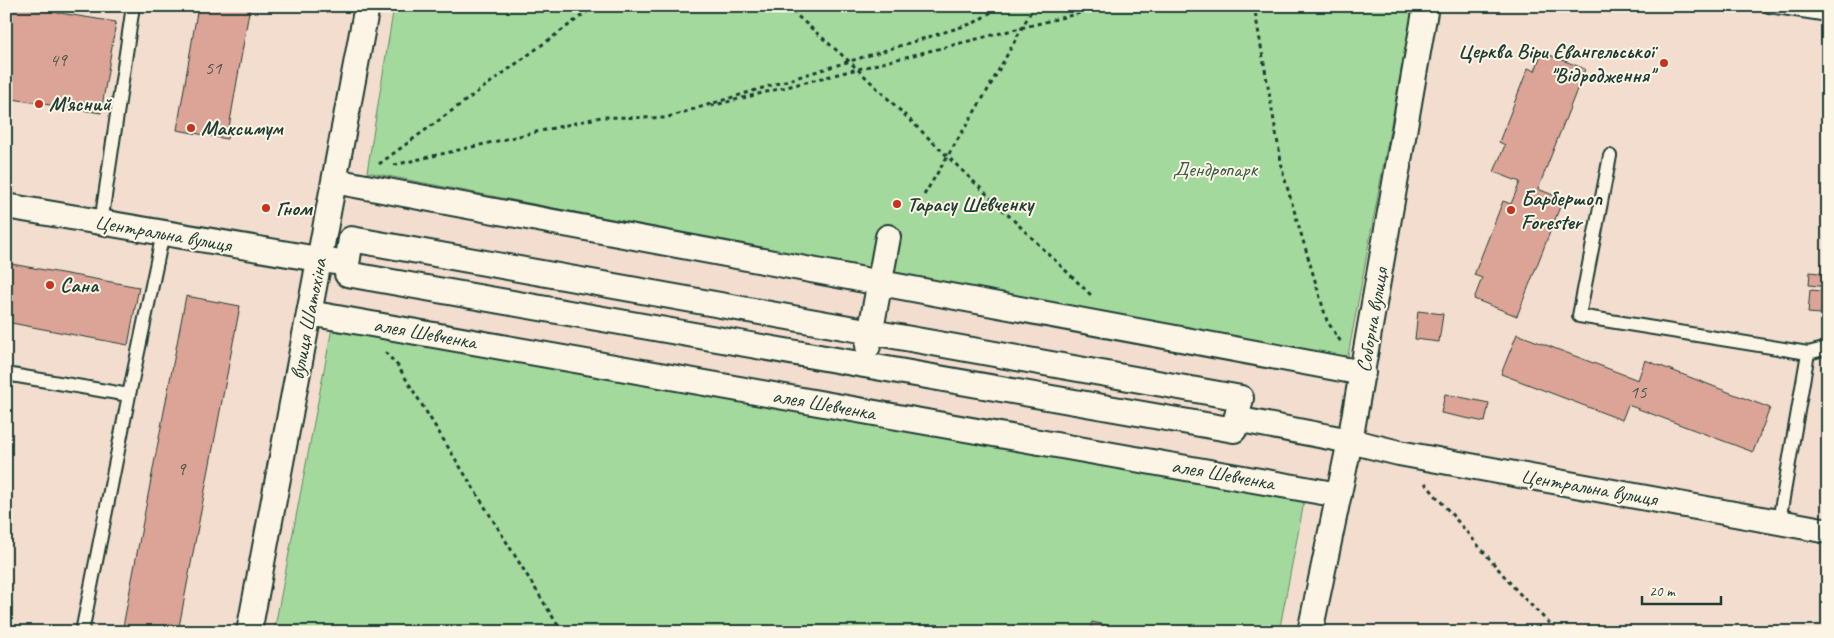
<svg xmlns="http://www.w3.org/2000/svg" width="1834" height="638" viewBox="0 0 1834 638" font-family="Caveat,sans-serif">
  <style>
    .green { fill: #a3d99c; stroke: #618b68 }
    .building { fill: #dca497; stroke: #1f3d34 }
    .lines { fill: none; stroke-linecap: round; stroke-linejoin: round }
    .lane-casing { stroke: #1f3d34; stroke-width: 16 }
    .street-casing { stroke: #1f3d34; stroke-width: 28 }
    .path { stroke: #1f3d34; stroke-width: 3; stroke-dasharray: 4 4; stroke-linecap: butt }
    .lane { stroke: #fcf5e5; stroke-width: 12 }
    .street { stroke: #fcf5e5; stroke-width: 24 }
    .poi-dot { fill: #c8321e; stroke: #fcf5e5; stroke-width: 2 }
    .labels { text-anchor: middle; dominant-baseline: central; stroke-width: 4; stroke-linejoin: round; paint-order: stroke }
    .number-label { font-size: 19px; fill: #4e574d }
    .poi-label { font-size: 21px; font-weight: bold; fill: #1f3d34; stroke: #fcf5e5; text-anchor: start }
    .park-label { font-size: 21px; fill: #395c49; stroke: #fcf5e5 }
    .street-label { font-size: 21px; fill: #1f3d34; stroke: #fcf5e5 }
  </style>
  <rect width="100%" height="100%" fill="#f2ddce"/>
  <filter id="ink" filterUnits="userSpaceOnUse"><feTurbulence type="fractalNoise" baseFrequency=".02" numOctaves="2"/><feDisplacementMap in="SourceGraphic" scale="10" xChannelSelector="R" yChannelSelector="G"/><feConvolveMatrix kernelMatrix="1 2 1 2 8 2 1 2 1" color-interpolation-filters="sRGB"/></filter>
  <g filter="url(#ink)">
    <path class="green" d="M394 6H1413L1347 361 367 172Z
      M332 328 1305 497 1279 632H274Z"/>
    <path class="building" d="M6 6H16L116 22 101 113 6 98Z
      M198 6H250L227 139 177 130Z
      M1542 52 1585 69 1538 189 1563 199 1517 316 1474 299 1482 278 1474 275 1503 201 1511 204 1520 182 1494 172 1505 145 1499 142 1528 68 1535 71Z
      M6 263 139 287 128 345 6 322Z
      M1810 272 1828 274V287L1809 285Z
      M1810 290 1823 291 1821 314 1808 313Z
      M186 296 240 306 178 632H122Z
      M1418 311 1443 314 1439 342 1415 339Z
      M1517 334 1638 380 1645 360 1770 408 1753 452 1628 405 1622 420 1501 374Z
      M1445 394 1489 403 1485 422 1441 413Z
      M1092 622 1136 632H1089Z"/>
    <g class="lines">
      <g class="lane-casing">
        <path id="lane" d="M1769 6 1828 15
          M1610 156 1579 316 1808 353 1828 348
          M101 223 133 6
          M6 374 129 395
          M1779 521 1808 353
          M82 632 129 395 163 233"/>
      </g>
      <g class="street-casing">
        <path id="street" d="M334 181 1363 373
          M6 206 335 262
          M351 239 1241 398 1234 430 347 274V264Z
          M309 313 1339 495
          M868 346 888 237
          M1236 419 1350 441 1399 453 1828 531
          M249 632 367 6
          M1310 632 1350 441 1426 6"/>
      </g>
      <path class="path" d="M786 6 850 62 1093 297
        M1254 6 1283 173 1327 321 1341 342
        M711 106 1108 6
        M379 164 595 6
        M394 165 601 117 665 118 974 23 1001 6
        M924 195 986 93 1034 6
        M385 352 398 366 562 632
        M1425 483 1517 591 1558 632"/>
      <use href="#lane" class="lane"/>
      <use href="#street" class="street"/>
    </g>
  </g>
  <g class="poi-dot">
    <circle cx="1664" cy="63" r="5"/>
    <circle cx="39" cy="104" r="5"/>
    <circle cx="191" cy="128" r="5"/>
    <circle cx="897" cy="204" r="5"/>
    <circle cx="266" cy="208" r="5"/>
    <circle cx="1511" cy="210" r="5"/>
    <circle cx="50" cy="285" r="5"/>
  </g>
  <g class="labels">
    <g class="number-label">
      <text x="58" y="60">49</text>
      <text x="213" y="68">51</text>
      <text x="1638" y="392">15</text>
      <text x="181" y="469">9</text>
    </g>
    <g class="poi-label">
      <text x="1654" y="51" text-anchor="end">Церква Віри Євангельської<tspan x="1654" dy="24">"Відродження"</tspan></text>
      <text x="49" y="104">М'ясний</text>
      <text x="201" y="128">Максимум</text>
      <text x="1521" y="198">Барбершоп<tspan x="1521" dy="24">Forester</tspan></text>
      <text x="907" y="204">Тарасу Шевченку</text>
      <text x="276" y="208">Гном</text>
      <text x="60" y="285">Сана</text>
    </g>
    <g class="park-label">
      <text x="1215" y="169">Дендропарк</text>
    </g>
    <g class="street-label">
      <text transform="translate(163 233) rotate(10)">Центральна вулиця</text>
      <text transform="translate(308 319) rotate(-79)">вулиця Шатохіна</text>
      <text transform="translate(1372 320) rotate(-80)">Соборна вулиця</text>
      <text transform="translate(425 333) rotate(10)">алея Шевченка</text>
      <text transform="translate(824 404) rotate(10)">алея Шевченка</text>
      <text transform="translate(1223 474) rotate(10)">алея Шевченка</text>
      <text transform="translate(1589 487) rotate(10)">Центральна вулиця</text>
    </g>
  </g>
  <rect width="1834" height="638" fill="none" stroke="#fcf5e5" stroke-width="25"/>
  <rect x="12" y="12" width="1809" height="613" fill="none" stroke="#1f3d34" stroke-width="2" filter="url(#ink)"/>
  <path d="M1642 596v8h79v-8" fill="none" stroke="#1f3d34" stroke-width="2.5"/>
  <text x="1649" y="596" font-size="15" fill="#1f3d34" stroke="#fcf5e5" stroke-width="4" paint-order="stroke">20 m</text>
</svg>
